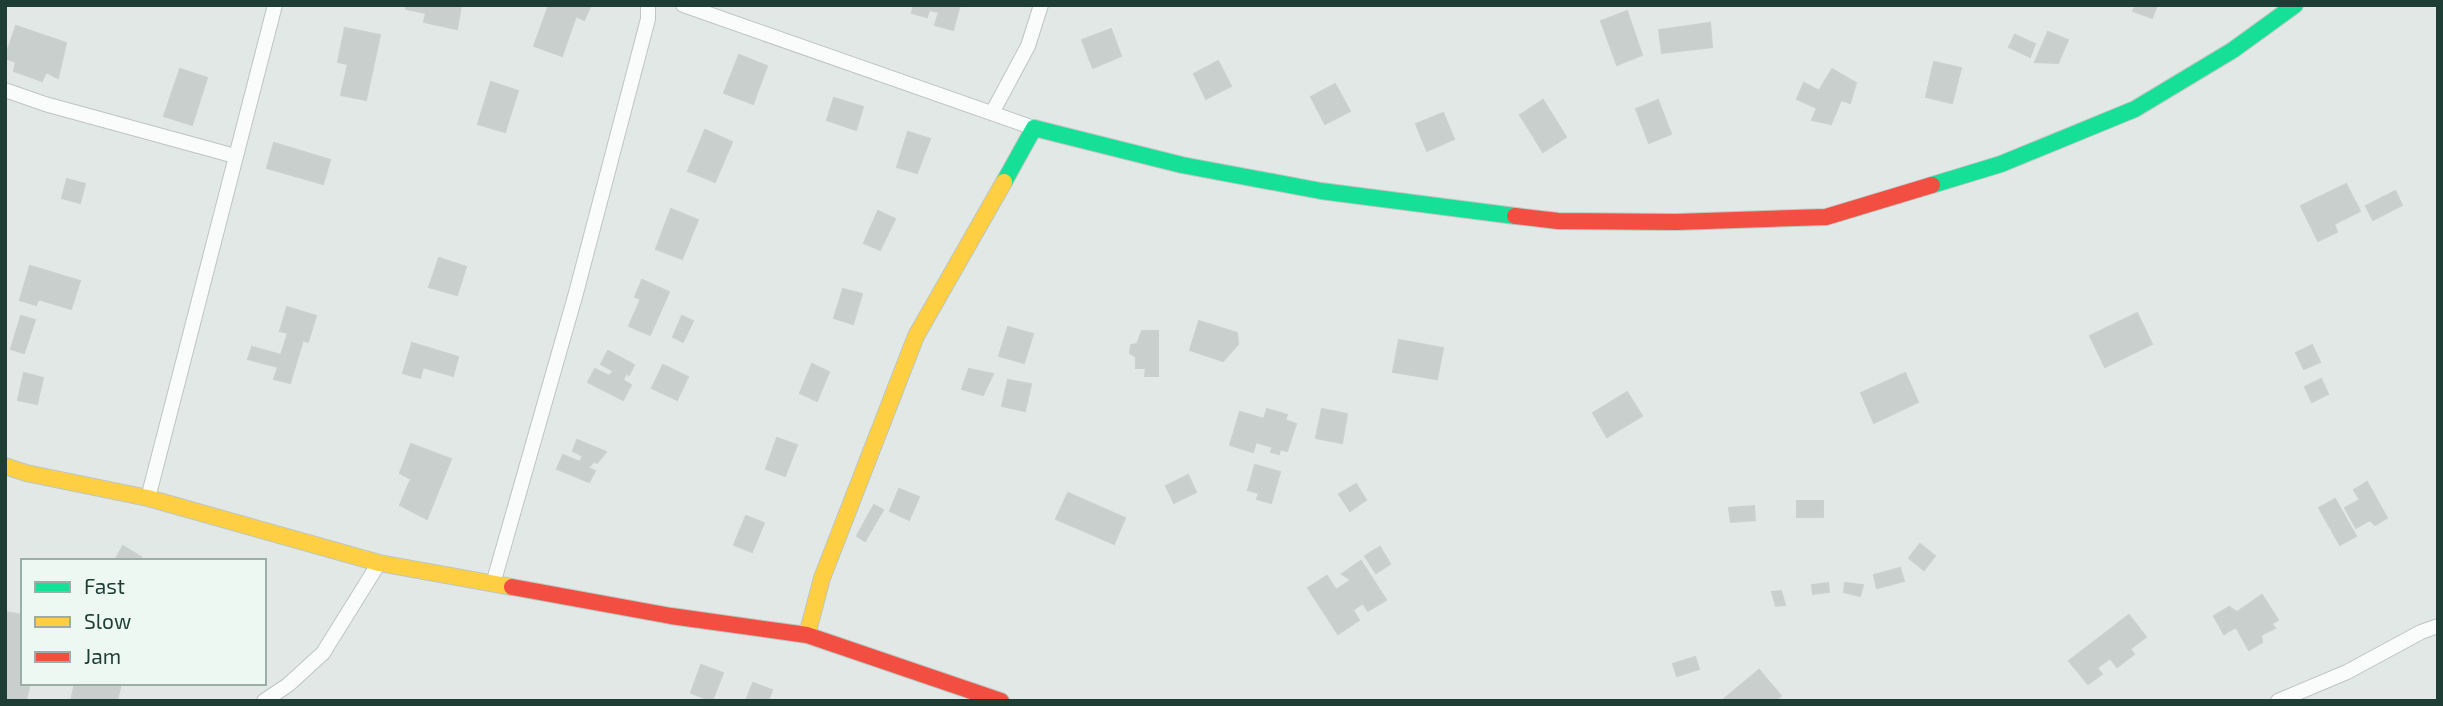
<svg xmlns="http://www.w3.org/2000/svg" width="2443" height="706" viewBox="0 0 2443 706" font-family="'Exo 2',sans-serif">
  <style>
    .building { fill: #c8cfcc; stroke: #c9d1ce; stroke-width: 2 }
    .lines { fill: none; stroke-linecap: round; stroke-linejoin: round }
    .street-casing { stroke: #bec5c2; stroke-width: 16 }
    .fast-casing { stroke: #bdc6c2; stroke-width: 18 }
    .slow-casing { stroke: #bdc6c2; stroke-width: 18 }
    .jam-casing { stroke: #bdc6c2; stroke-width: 18 }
    .street { stroke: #fafcfb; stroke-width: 14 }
    .fast { stroke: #16e098; stroke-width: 16 }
    .slow { stroke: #ffcf43; stroke-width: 16 }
    .jam { stroke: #f24e42; stroke-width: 16 }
  </style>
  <rect width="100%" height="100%" fill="#e1e8e5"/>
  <path class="building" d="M407 5 461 6 457 29 424 22 426 13 406 9Z
    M549 5H591L584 20 576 16 562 56 534 46Z
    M914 5H960L953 30 935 25 939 12 929 10 927 17 912 13Z
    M2136 5H2157L2152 18 2133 11Z
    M1627 11 1642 55 1617 65 1601 21Z
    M1710 23 1712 47 1662 53 1659 30Z
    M16 26 66 43 58 78 46 72 42 81 14 71 16 62 5 58Z
    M345 28 380 35 366 100 341 95 348 64 338 62Z
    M1111 29 1121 56 1093 68 1082 40Z
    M2048 32 2068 40 2058 63 2035 62Z
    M2015 35 2035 44 2030 57 2009 47Z
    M739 55 767 66 753 104 724 93Z
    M1218 61 1231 86 1206 99 1194 74Z
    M1934 62 1961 68 1952 103 1926 97Z
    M180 69 207 78 192 125 164 116Z
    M1832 69 1856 83 1850 103 1841 100 1831 124 1812 120 1817 108 1797 99 1804 83 1819 91Z
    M491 82 518 91 505 132 478 124Z
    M1335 84 1350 111 1325 124 1311 97Z
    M834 98 863 107 856 130 827 120Z
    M1543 100 1566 137 1543 152 1520 115Z
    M1658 100 1671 134 1649 143 1636 109Z
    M1443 113 1454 139 1427 151 1416 124Z
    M705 130 732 142 715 182 688 171Z
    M908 132 930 139 917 173 897 167Z
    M274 143 330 160 323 184 267 168Z
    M67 179 85 184 80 203 62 198Z
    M2346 184 2360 211 2334 224 2337 232 2318 241 2301 206Z
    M2395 191 2402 205 2373 220 2366 206Z
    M671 209 698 220 682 259 656 249Z
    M878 211 895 219 880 250 864 243Z
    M439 258 466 267 457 295 429 287Z
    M30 266 80 281 71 309 38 299 36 305 20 300Z
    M642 280 669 292 650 335 629 326 641 299 635 297Z
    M843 289 862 294 853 324 834 318Z
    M287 307 316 316 308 342 303 340 290 383 274 379 278 367 248 359 252 347 281 355 288 333 280 331Z
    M2137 313 2152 344 2105 367 2090 336Z
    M21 316 35 320 24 353 11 349Z
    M682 316 693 321 683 342 673 337Z
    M1199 321 1237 333 1238 344 1223 361 1190 350Z
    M1008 327 1033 334 1024 363 999 356Z
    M1142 331H1158V376H1145L1146 368H1136V357L1130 353 1131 345 1137 344Z
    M1399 340 1443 348 1437 379 1393 372Z
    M412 343 458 357 453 376 423 367 420 378 403 373Z
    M2312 345 2320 362 2304 369 2296 353Z
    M608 351 634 365 629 375 626 373 623 380 631 385 623 400 588 382 595 369 609 376 614 371 601 364Z
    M812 364 829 372 817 401 800 393Z
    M663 365 688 377 677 400 652 388Z
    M969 369 993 374 983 395 962 389Z
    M24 373 43 378 37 404 18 400Z
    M1905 373 1918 402 1874 423 1861 393Z
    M2321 379 2328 394 2312 402 2305 387Z
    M1008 380 1031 384 1025 411 1002 406Z
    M1627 392 1642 416 1607 437 1593 413Z
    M1267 409 1287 415 1285 420 1296 424 1287 451 1280 449 1279 454 1271 452 1273 447 1256 442 1253 452 1230 445 1240 412 1264 419Z
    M1322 409 1347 414 1342 443 1316 438Z
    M777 438 797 445 785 476 766 469Z
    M577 440 606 452 597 463 594 461 588 468 595 471 589 482 557 469 563 455 580 462 583 456 573 451Z
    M411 444 451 459 427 519 400 505 411 479 400 473Z
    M1255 465 1280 472 1271 503 1257 499 1259 493 1248 490Z
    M1188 475 1196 492 1174 503 1166 486Z
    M2367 482 2387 518 2375 525 2370 520 2356 528 2345 508 2360 500 2354 490Z
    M1356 484 1366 500 1350 511 1339 494Z
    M899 489 919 497 909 520 890 511Z
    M1068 493 1125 518 1114 544 1056 519Z
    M2335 499 2356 536 2340 545 2319 508Z
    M1797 501H1823V517H1797Z
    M874 505 883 510 865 541 857 536Z
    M1754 506 1755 520 1731 522 1729 508Z
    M746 516 764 523 752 552 734 545Z
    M1920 544 1935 556 1924 570 1909 558Z
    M123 546 141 557 139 561H119L116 559Z
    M1380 547 1390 564 1376 573 1365 556Z
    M1361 561 1386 600 1368 611 1363 603 1353 610 1359 620 1338 634 1308 588 1327 576 1336 590 1351 580 1342 574Z
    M1900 568 1904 581 1877 588 1874 575Z
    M1828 583 1829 592 1813 594 1812 585Z
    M1845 583 1863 585 1860 596 1844 592Z
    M1781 591 1785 605 1776 606 1772 592Z
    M2262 595 2278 620 2271 624 2275 628 2261 635 2262 642 2249 650 2236 627 2224 634 2214 616 2229 607 2237 612Z
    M5 612 23 615V683H30L26 701H5Z
    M2129 615 2146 637 2130 649 2134 654 2117 667 2110 658 2097 668 2102 674 2088 684 2069 661Z
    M1695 657 1699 669 1677 676 1673 664Z
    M701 665 723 673 712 701 691 693Z
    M1759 670 1781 696 1775 701H1726L1724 699Z
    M75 683H121L117 701H71Z
    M753 683 772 690 768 701H746Z"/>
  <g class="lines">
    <g class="street-casing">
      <path id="street" d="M683 5 1034 128
        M5 90 45 104 235 156
        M992 113 1028 46 1041 5
        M148 498 275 5
        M493 584 576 293 648 19V5
        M264 701 288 685 323 653 379 563
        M2278 701 2347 672 2421 632 2438 626"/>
    </g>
    <g class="fast-casing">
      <path id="fast" d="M1004 182 1034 128 1182 165 1321 191 1515 216
        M1932 185 2001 164 2135 109 2233 50 2295 5"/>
    </g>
    <g class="slow-casing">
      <path id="slow" d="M5 466 26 473 148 498 379 563 512 587
        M807 635 822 578 916 336 1004 182"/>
    </g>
    <g class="jam-casing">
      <path id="jam" d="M1515 216 1558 221 1676 222 1826 217 1932 185
        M512 587 671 616 807 635 1001 701"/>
    </g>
    <use href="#street" class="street"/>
    <use href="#fast" class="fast"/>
    <use href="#slow" class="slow"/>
    <use href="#jam" class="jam"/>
  </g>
  <rect width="2443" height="706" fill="none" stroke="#1d3d35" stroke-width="14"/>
  <rect x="21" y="559" width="245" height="126" fill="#eef8f3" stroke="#9aada7" stroke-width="2"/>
  <rect x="35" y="582" width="35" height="10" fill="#16e098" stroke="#9aada7" stroke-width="2"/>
  <text x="84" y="594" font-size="21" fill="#1d3d35">Fast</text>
  <rect x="35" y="617" width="35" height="10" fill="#ffcf43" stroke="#9aada7" stroke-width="2"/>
  <text x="84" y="629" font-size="21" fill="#1d3d35">Slow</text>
  <rect x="35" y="652" width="35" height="10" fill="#f24e42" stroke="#9aada7" stroke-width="2"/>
  <text x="84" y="664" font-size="21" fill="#1d3d35">Jam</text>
</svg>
